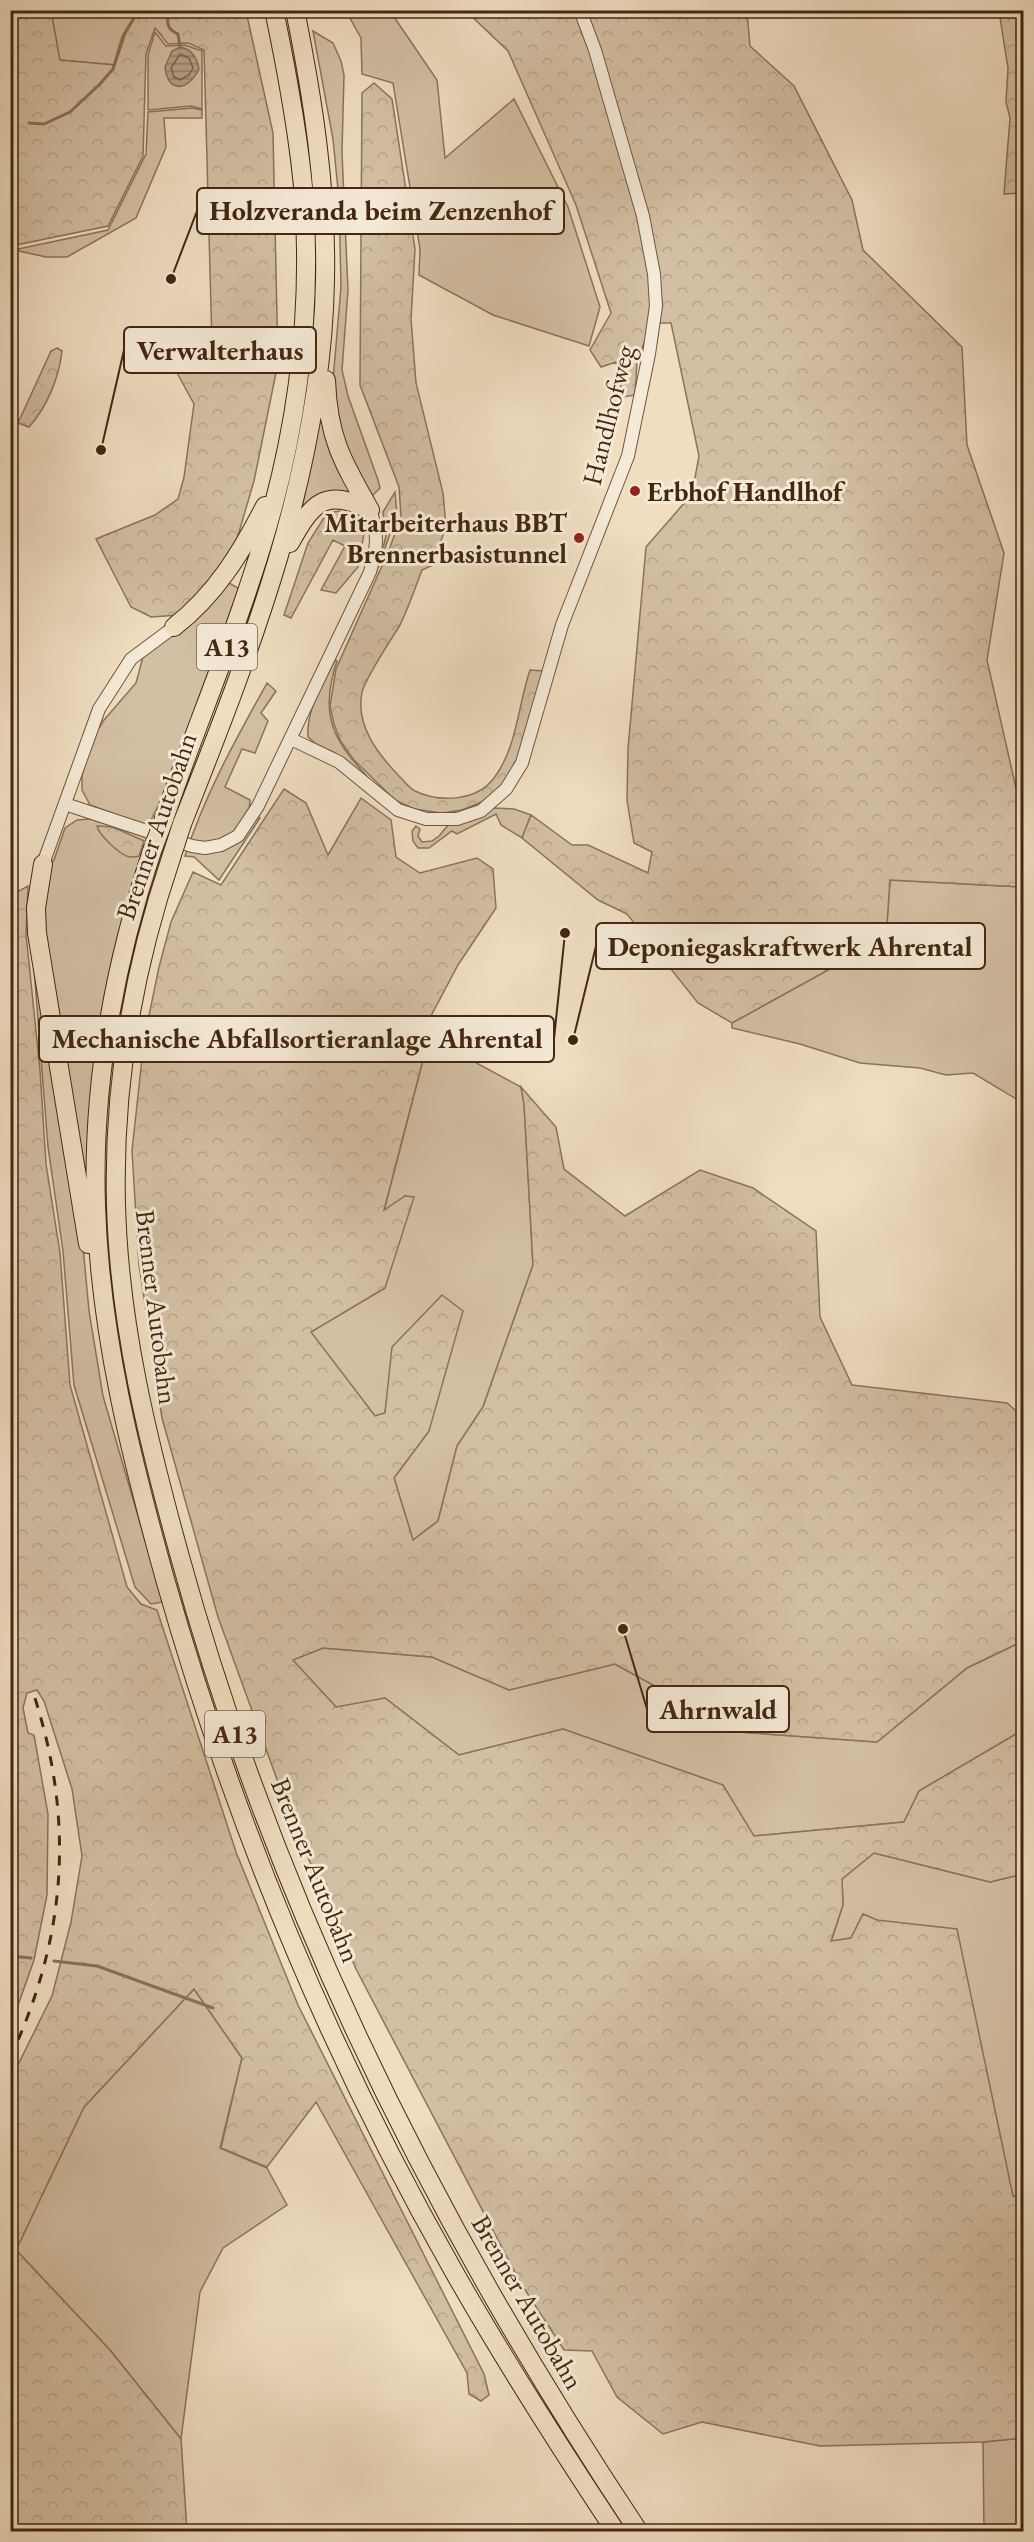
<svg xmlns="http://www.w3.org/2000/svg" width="1034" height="2542" viewBox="0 0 1034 2542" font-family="'EB Garamond',serif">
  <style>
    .green { fill: #d3bfa3; stroke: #8c735a; stroke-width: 1.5 }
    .forest { fill: url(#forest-crowns); stroke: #8c735a; stroke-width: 1.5 }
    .water { fill: url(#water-rules); stroke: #887057; stroke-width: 1.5 }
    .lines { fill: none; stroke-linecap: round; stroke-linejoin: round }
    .shore { stroke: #7d644b; stroke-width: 1.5 }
    .stream { stroke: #887057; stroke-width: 3 }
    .minor-casing { stroke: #6f553d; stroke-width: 14 }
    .highway-casing { stroke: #442711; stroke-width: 20 }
    .minor { stroke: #f5ead7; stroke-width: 12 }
    .highway { stroke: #f0dec1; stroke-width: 18 }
    .rail { stroke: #442711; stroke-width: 3; stroke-dasharray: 10 10; stroke-linecap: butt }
    .highway-bridge-casing { stroke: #442711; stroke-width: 20; stroke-linecap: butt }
    .highway-bridge { stroke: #f0dec1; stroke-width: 18 }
    .poi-dot { fill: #8f2418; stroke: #f5ead7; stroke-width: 2 }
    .labels { text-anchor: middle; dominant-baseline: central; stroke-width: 6; stroke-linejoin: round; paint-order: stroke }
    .shield { fill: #f5ead7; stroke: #79624c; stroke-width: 1.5 }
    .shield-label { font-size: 26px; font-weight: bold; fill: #442711 }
    .street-label { font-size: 27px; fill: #442711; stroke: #f5ead7 }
    .poi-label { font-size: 27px; font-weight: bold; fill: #442711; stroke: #f5ead7; text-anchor: start }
    .leader { fill: none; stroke: #442711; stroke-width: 2 }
    .callout-dot { fill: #442711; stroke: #f5ead7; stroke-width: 2 }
    .callout { fill: #f5ead7; stroke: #442711; stroke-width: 2 }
    .callout-label { font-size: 28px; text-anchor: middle; font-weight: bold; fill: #442711 }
  </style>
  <defs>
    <pattern id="forest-crowns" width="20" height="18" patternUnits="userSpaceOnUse" patternTransform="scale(1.5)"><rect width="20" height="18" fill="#d3bfa3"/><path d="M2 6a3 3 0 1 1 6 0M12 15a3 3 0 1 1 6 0" fill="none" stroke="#b6a48b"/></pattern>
    <pattern id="water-rules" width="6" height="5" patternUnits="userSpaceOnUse" patternTransform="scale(1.5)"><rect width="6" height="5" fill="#b6a085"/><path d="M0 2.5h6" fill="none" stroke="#96826b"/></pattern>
  </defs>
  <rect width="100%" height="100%" fill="#f0dec1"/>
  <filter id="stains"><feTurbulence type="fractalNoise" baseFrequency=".00333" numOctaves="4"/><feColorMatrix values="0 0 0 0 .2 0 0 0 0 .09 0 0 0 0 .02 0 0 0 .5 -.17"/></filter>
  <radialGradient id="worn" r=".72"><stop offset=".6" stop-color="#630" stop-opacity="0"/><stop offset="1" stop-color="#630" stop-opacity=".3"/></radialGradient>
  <path class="green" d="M51 11H139L127 30 116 65 59 60Z
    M346 11H390L437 80 445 158 514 99 568 207 600 307 589 346 493 315 419 275 420 249 393 83 362 74 361 38Z
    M313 31 333 43 341 61 344 75 342 152 348 290 342 370 348 396 378 480 380 488 373 495 366 493 348 464 332 392 341 287 339 200 333 139Z
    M155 32 166 46 185 45 202 51V109L192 106 148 110V55Z
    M192 108 202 110V118H164L166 147 136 218 67 257H46L19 251 18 249 108 230 146 154 148 112Z
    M323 403 359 500 301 513Z
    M395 492 397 514 378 568 386 536 383 512Z
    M227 582 240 589 162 798 148 826 90 805 82 790V775L88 755 94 736 104 720 136 683 143 657Z
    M335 660 337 661C318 720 335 742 374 784L335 753 316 744 308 737C306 709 323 685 335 660Z
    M267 683 276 691 261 713 268 721 255 753 242 749 225 787 250 800 249 812 260 818 219 880 194 857 185 856C205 794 236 739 267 683Z
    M494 808 514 809 531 815 522 838 501 825 496 814 457 834 452 831 429 848H418L413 841 412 831 416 826 420 829 418 836 422 842 432 841 439 836 449 824 482 815Z
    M90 819 147 836 132 886 88 1213 81 1225 89 1311 103 1396 163 1602 151 1604 135 1587 74 1385 63 1251 48 1147 29 905 47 866 54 860 65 828 77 820Z
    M890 880 1023 887V1103L973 1073 946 1075 920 1068 860 1063 800 1044 732 1028V1023L886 938Z
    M432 1025 469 1059 521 1087 524 1103 533 1265 483 1407 457 1446 438 1521 413 1540 394 1478 429 1431 393 1347 385 1413 375 1416 310 1332 385 1288 405 1196 384 1211Z
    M1023 1641V1730L919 1791 904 1822 753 1836 723 1785 563 1729 459 1755 385 1698 337 1708 292 1660 323 1648 432 1657 509 1690 615 1664 739 1732 877 1742 967 1668Z
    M874 1853 990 1882 1023 1874V2198L1013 2196 877 1920 863 1914 851 1938 831 1942 843 1905 842 1879Z
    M194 1989 242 2058 220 2148 267 2168 287 2205 223 2248 200 2292 181 2439 110 2350 16 2250 84 2107Z
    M1023 2438V2531H984L983 2442Z"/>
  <path class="forest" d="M10 11H51L60 60 115 65 127 30 139 11H246L273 133 278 363 254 481 229 566 180 615 151 617 131 607 96 539 155 515 178 499 184 477 194 404 176 371 212 344 204 50 188 43 168 44 155 28 146 54 143 156 108 226 11 246Z
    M466 11H747L750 46 794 86 852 200 863 250 962 347 967 445 1004 553 987 660 1023 819V887L890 880 886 938 732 1023 698 1003 627 914 598 900 522 838 531 815 572 845H588L648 873 652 852 634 843 627 800 628 749 646 547 692 494 699 456 671 323H652L637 361 635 395 623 397 616 362 601 367 590 350 611 313 576 205 508 51Z
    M999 11H1023V193L1004 194 1010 118 1006 102 1008 68Z
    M374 83 392 99 415 249 411 319 416 383 443 493 446 526 433 565 422 570C415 588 409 607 400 625 391 640 366 677 362 692 355 725 378 754 399 776 404 781 409 788 415 791 440 803 477 801 494 778 517 748 518 705 530 670L544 671 516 763 505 782 487 800 462 810 442 813 414 809 395 800 353 759 340 740 334 724 330 706 336 669 389 550 401 517 399 487 360 385 362 93Z
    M57 348 62 351C59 378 47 407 29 427L18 423 51 351Z
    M340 511 351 517 364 534 358 567 336 593 321 590 345 546 333 540 291 618 284 615 308 543 327 513Z
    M284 789 306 803 328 855 361 798 391 820 396 857 420 873 477 858 493 869 496 908 458 965 431 1016 432 1025 384 1210 405 1196 414 1197 385 1288 311 1332 375 1416 385 1413 392 1347 442 1295 463 1311 429 1431 394 1478 413 1540 438 1521 457 1446 483 1407 533 1265 524 1104 521 1087 556 1127 564 1169 625 1216 700 1170 753 1188 816 1231 820 1317 852 1385 1007 1403 1023 1417V1641L967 1668 877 1742 739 1732 615 1664 509 1690 432 1657 323 1648 293 1660 336 1707 385 1698 459 1755 563 1729 723 1785 754 1836 904 1822 919 1791 1023 1730V1874L990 1882 874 1853 842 1879 843 1905 831 1941 851 1938 863 1914 877 1920 957 1929 1013 2196 1023 2198V2438L983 2442 820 2446 702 2422 663 2434 617 2397 592 2351 564 2350 520 2282 356 1969 291 1818 218 1617 162 1418 139 1265 132 1151 144 1040 159 967 171 922 193 872 221 885Z
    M97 826 113 827 144 841 139 856C137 857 130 857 129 857 119 854 99 835 97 826Z
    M28 886 26 934 40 1070 46 1164 60 1253 70 1385 127 1587 141 1604 157 1610 236 1852 298 2005 484 2374 489 2395 481 2401 469 2394 467 2373 316 2102 267 2167 221 2148 242 2058 194 1989 84 2107 16 2250 110 2350 181 2439 187 2531H11V2079L52 1996 71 1922 82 1856 72 1789 44 1701 37 1690 27 1693 23 1708 28 1733 34 1735 48 1814 47 1895 34 1960 11 2025 10 896Z"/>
  <path class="water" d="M180 47C192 49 197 57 199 69 189 90 168 95 165 67L172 51Z"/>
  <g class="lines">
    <path class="shore" d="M180 54 189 58 193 68 189 75 180 80 174 77 171 68Z"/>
    <path class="stream" d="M168 10C167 22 166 29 178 34L180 47
      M29 123 44 124 70 112 99 85 113 69 123 36 139 10
      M10 1956 31 1958
      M54 1961 97 1966 213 2008"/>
    <g class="minor-casing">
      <path id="minor" d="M291 739 339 762 398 810 426 819H457L481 811 506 789 522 763 562 625 628 456 649 354 656 306 654 274 643 216 595 50 580 10
        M65 804 192 846 205 848 221 845 238 836 258 806 370 572C377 547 379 535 370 510
        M43 864 99 709 131 659 174 627"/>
    </g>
    <g class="highway-casing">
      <path id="highway" d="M326 380C328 437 342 461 370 510
        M290 543C312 503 325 487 370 510
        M174 627C216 594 241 553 265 506
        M164 819C200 715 244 614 273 507 300 407 311 302 304 198 299 135 287 72 274 10
        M182 824C251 649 322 470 325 280 327 189 313 99 295 10
        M152 851C114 965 92 1086 96 1206 100 1334 131 1457 165 1579 233 1819 330 2054 453 2270 504 2360 559 2446 616 2532
        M171 858C133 970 113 1086 116 1204 119 1325 148 1441 180 1557 276 1907 438 2231 639 2532
        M43 864 36 908 37 933 88 1244"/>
    </g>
    <use href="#minor" class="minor"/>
    <use href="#highway" class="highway"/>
    <path class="rail" d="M10 2058C67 1936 75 1820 33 1692"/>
    <g class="highway-bridge-casing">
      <path id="highway-bridge" d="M152 851 164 819
        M171 858 182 824"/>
    </g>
    <use href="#highway-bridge" class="highway-bridge"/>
  </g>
  <g class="poi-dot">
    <circle cx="635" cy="491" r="6"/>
    <circle cx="579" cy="538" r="6"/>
  </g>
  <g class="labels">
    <g class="shield">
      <rect x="197" y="624" width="60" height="46" rx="4.5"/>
      <rect x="205" y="1711" width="60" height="46" rx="4.5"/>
    </g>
    <g class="shield-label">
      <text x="227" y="647">A13</text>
      <text x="235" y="1734">A13</text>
    </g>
    <g class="street-label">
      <text transform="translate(608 415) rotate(-76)">Handlhofweg</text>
      <text transform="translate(156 826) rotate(-71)">Brenner Autobahn</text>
      <text transform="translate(157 1307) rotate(83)">Brenner Autobahn</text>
      <text transform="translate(316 1870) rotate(68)">Brenner Autobahn</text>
      <text transform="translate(528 2302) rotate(60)">Brenner Autobahn</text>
    </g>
    <g class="poi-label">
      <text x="647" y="491">Erbhof Handlhof</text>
      <text x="567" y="522" text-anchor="end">Mitarbeiterhaus BBT<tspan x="567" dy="31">Brennerbasistunnel</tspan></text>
    </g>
  </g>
  <path class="leader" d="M171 279L197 211M101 450L124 350M573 1040L596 946M565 933L554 1039M623 1629L647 1709"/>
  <g class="callout-dot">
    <circle cx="171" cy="279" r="6"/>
    <circle cx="101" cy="450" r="6"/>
    <circle cx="573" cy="1040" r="6"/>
    <circle cx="565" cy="933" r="6"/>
    <circle cx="623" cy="1629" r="6"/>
  </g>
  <g class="callout">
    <rect x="197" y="188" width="367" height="46" rx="6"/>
    <rect x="124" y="327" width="192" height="46" rx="6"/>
    <rect x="596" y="923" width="389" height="46" rx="6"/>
    <rect x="39" y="1016" width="515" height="46" rx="6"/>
    <rect x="647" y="1686" width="142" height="46" rx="6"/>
  </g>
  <g class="callout-label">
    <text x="381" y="220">Holzveranda beim Zenzenhof</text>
    <text x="220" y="360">Verwalterhaus</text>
    <text x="790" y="956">Deponiegaskraftwerk Ahrental</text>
    <text x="297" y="1048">Mechanische Abfallsortieranlage Ahrental</text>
    <text x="718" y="1719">Ahrnwald</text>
  </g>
  <rect width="1034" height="2542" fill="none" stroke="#f0dec1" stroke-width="36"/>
  <rect x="12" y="12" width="1010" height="2518" fill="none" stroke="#442711" stroke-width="3"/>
  <rect x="18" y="18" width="998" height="2506" fill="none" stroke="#442711" stroke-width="1.5"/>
  <rect width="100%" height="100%" filter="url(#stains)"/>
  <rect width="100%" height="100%" fill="url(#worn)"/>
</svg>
